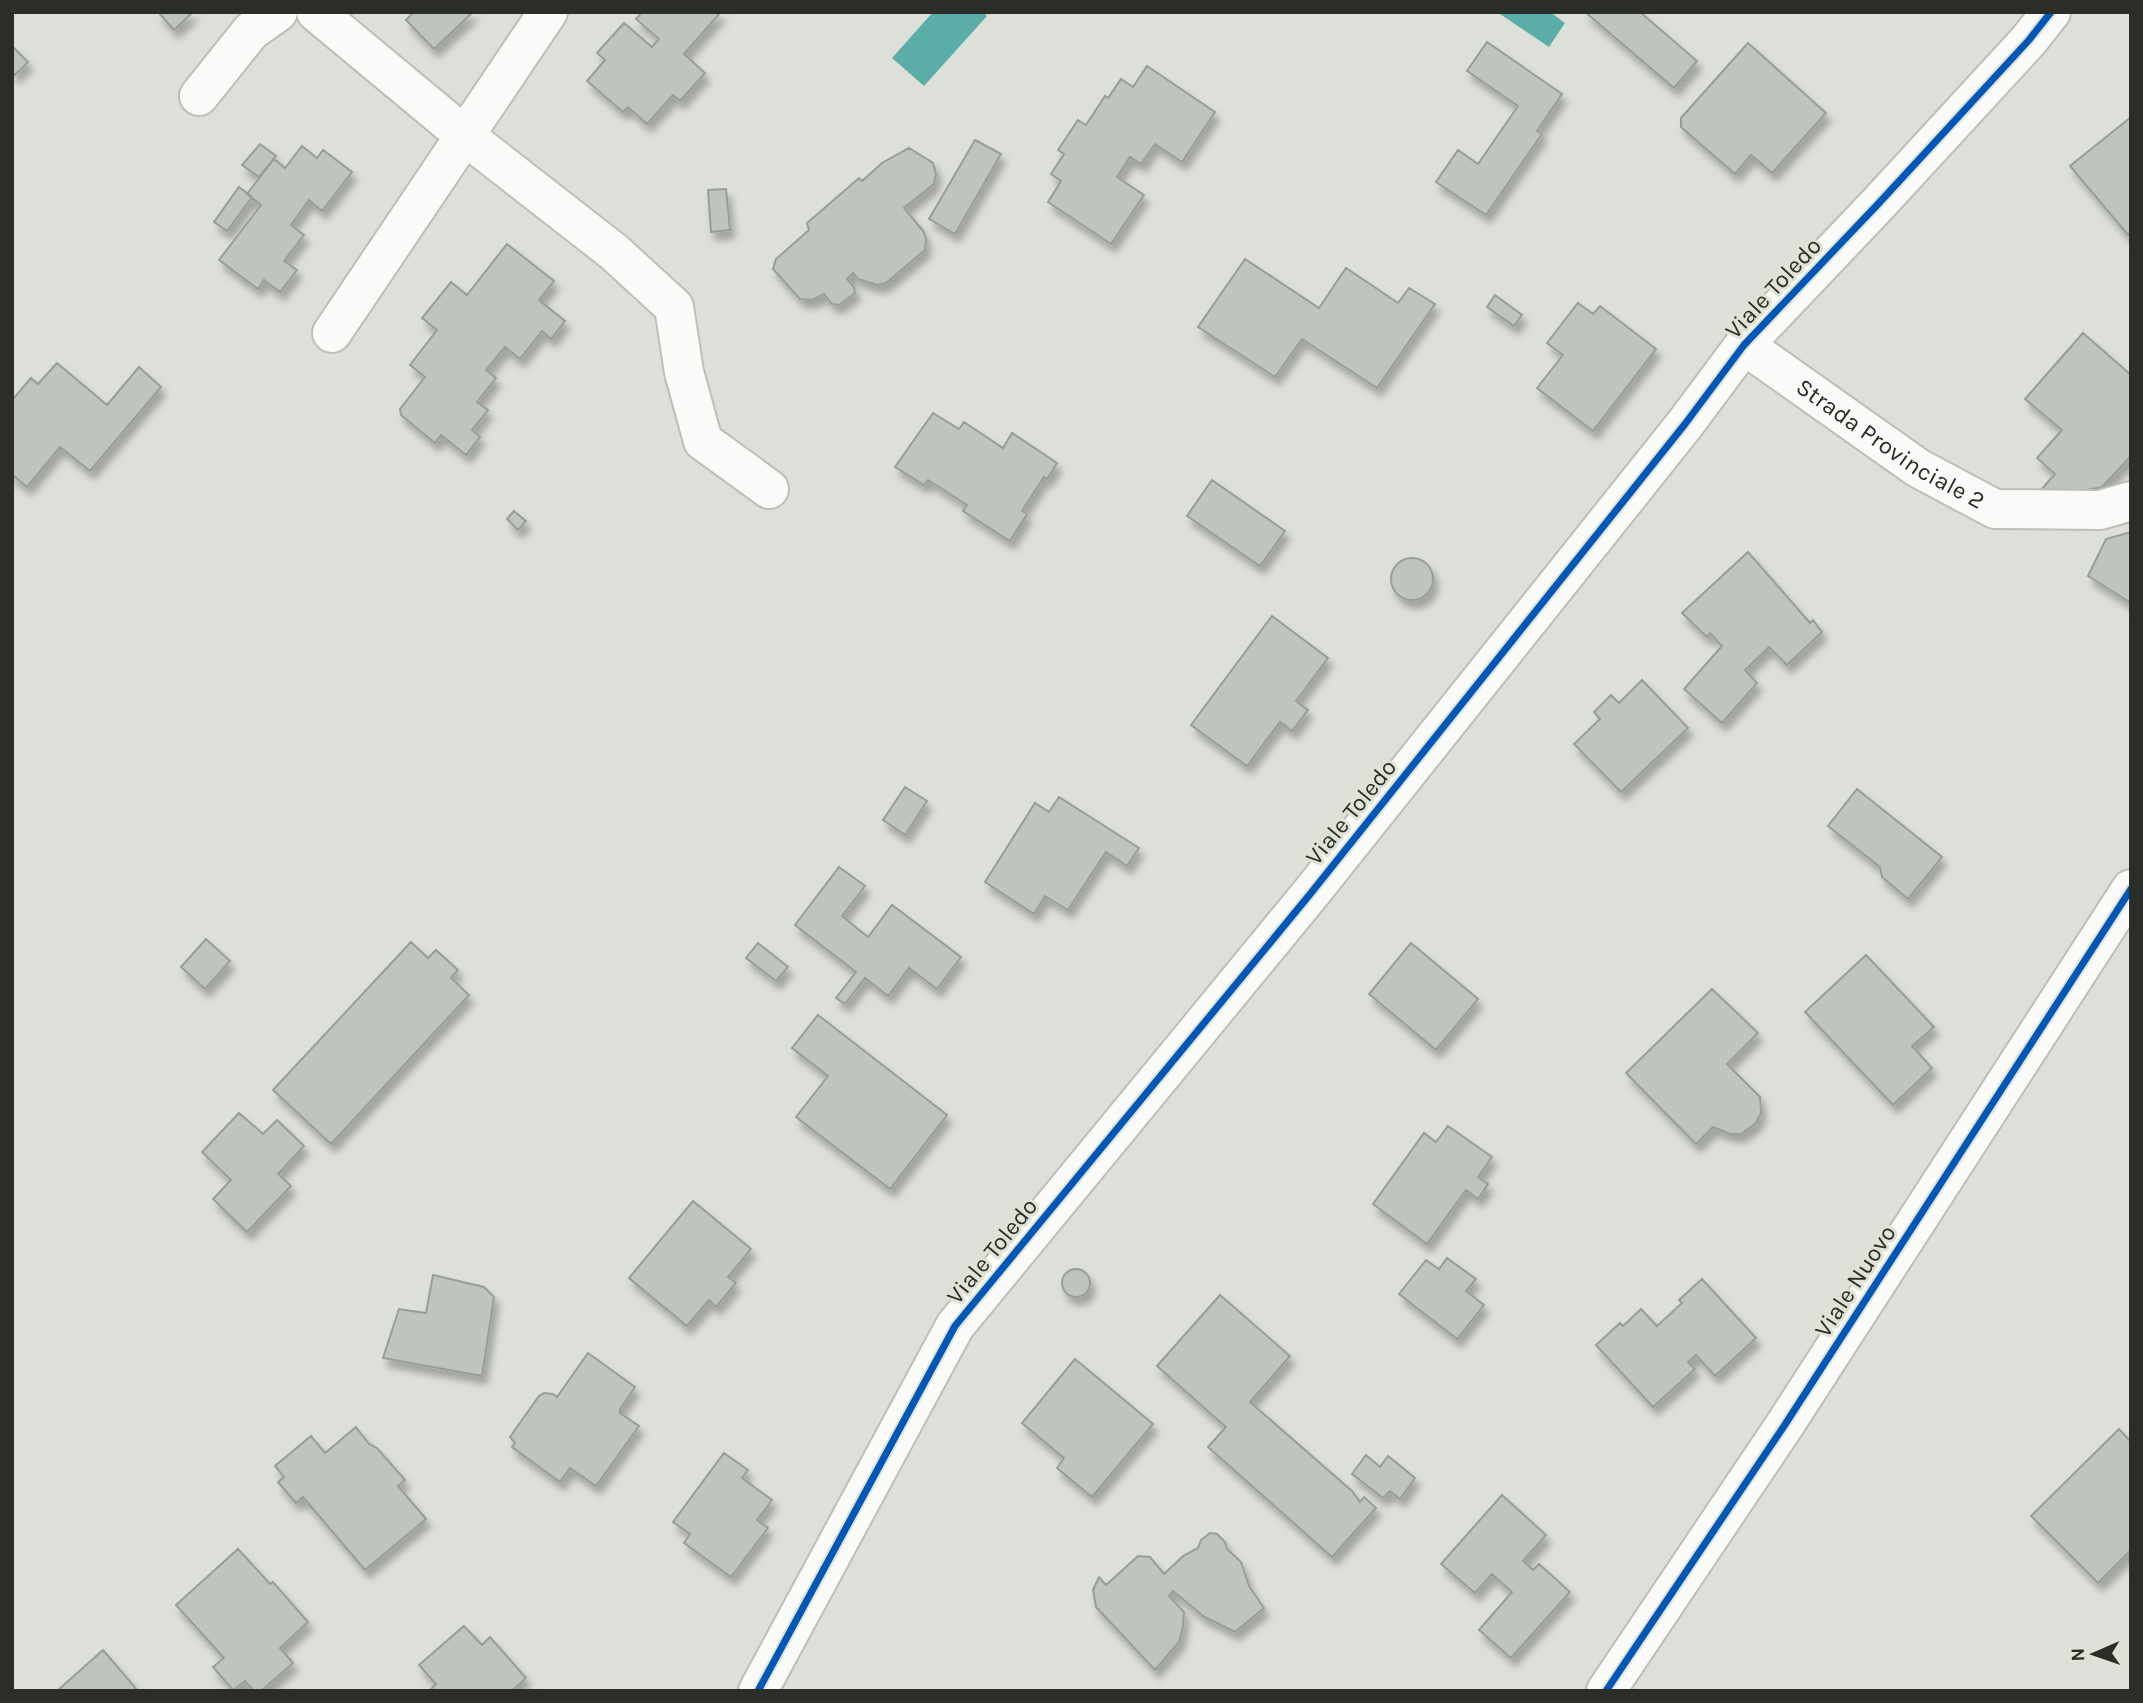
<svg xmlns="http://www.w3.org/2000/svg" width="2143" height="1703" viewBox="0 0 2143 1703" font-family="Karla,sans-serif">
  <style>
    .water { fill: #5baea8 }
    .building { fill: #c0c4bf; stroke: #999d98; stroke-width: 2; filter: url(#shadow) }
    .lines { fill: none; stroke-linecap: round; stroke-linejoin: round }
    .minor-casing { stroke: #bcbeb8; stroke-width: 42 }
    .tertiary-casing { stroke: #bcbeb8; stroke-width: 42 }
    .minor { stroke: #fafaf9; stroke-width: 38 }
    .tertiary { stroke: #fafaf9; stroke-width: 38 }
    .cycleway-casing { stroke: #dee3d4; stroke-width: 11 }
    .cycleway { stroke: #0057b8; stroke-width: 7 }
    .labels { text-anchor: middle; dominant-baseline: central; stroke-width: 6; stroke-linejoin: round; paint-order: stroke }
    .street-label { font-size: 24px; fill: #2b2d28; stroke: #dee3d4 }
  </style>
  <defs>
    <filter id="shadow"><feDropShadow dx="4.5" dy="8" stdDeviation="3.5" flood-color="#0004"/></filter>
  </defs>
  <rect width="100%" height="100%" fill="#dde0d8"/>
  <path class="water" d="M933 12H983L987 16 924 86 892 58Z
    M1501 12H1550L1565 23 1549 47 1500 14Z"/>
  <path class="building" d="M158 12H193L174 30Z
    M414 12H473L434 49 406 20Z
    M642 12H721L684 54 705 73 680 101 673 95 647 124 628 107 623 112 587 81 605 60 597 53 624 23 652 47 659 39 636 19Z
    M1585 12H1640L1697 61 1674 88Z
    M1487 42 1562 94 1537 131 1542 134 1486 215 1436 182 1458 150 1478 164 1518 106 1467 71Z
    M1748 43 1826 113 1772 173 1751 155 1735 174 1681 127V118Z
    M12 46 28 62 15 75 12 72Z
    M1147 66 1215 112 1182 162 1155 144 1141 164 1130 157 1117 177 1144 195 1111 244 1048 202 1061 181 1051 174 1064 154 1058 150 1078 120 1086 125 1105 96 1108 98 1121 79 1133 87Z
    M2131 117V232L2128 235 2070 166Z
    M975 140 1001 154 955 234 929 219Z
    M260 144 276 156 259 177 242 165Z
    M302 146 317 158 323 150 352 172 322 211 309 200 291 225 304 235 284 261 297 270 280 292 264 280 258 289 219 260 261 205 247 194 274 159 285 168Z
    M909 148 933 163 936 174 934 184 904 208 924 232 926 239 925 250 886 283 877 285 858 279 853 273 847 279 854 287 855 293 839 305 832 304 824 294 812 300 800 299 773 269 776 259 809 230 807 223 859 178 862 181 882 163Z
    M239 187 252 197 227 231 214 222Z
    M726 189 730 230 711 232 708 190Z
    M507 244 554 281 539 300 565 321 551 339 542 331 520 359 505 347 486 370 496 378 477 402 488 410 472 430 480 437 466 455 441 435 435 443 401 415 400 409 425 377 410 365 437 330 422 318 451 282 467 295Z
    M1245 259 1319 308 1346 268 1398 303 1409 288 1435 304 1377 388 1302 339 1275 377 1198 327Z
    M1495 295 1522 315 1514 326 1487 307Z
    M1578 303 1593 314 1600 306 1656 349 1593 431 1537 388 1563 355 1547 343Z
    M2083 333 2131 375V456L2102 487 2058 496 2040 491 2055 474 2037 458 2062 430 2025 399Z
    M57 363 107 405 139 367 161 387 90 471 60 447 27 487 14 476 12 479V400L31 378 38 384Z
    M933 413 959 429 964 422 1003 448 1012 433 1057 463 1047 479 1044 477 1022 511 1027 514 1010 541 963 511 967 505 928 480 924 485 895 467Z
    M1212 480 1285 531 1260 566 1187 516Z
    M514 511 526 521 518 530 507 519Z
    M2131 532V603L2088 576 2106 539Z
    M1748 552 1810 623 1813 620 1822 632 1787 665 1769 647 1745 670 1757 683 1722 723 1684 689 1722 646 1710 633 1707 637 1682 613Z
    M1391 579a21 21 0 1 1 42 0a21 21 0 1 1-42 0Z
    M1272 616 1328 658 1296 701 1308 710 1292 731 1280 722 1247 766 1191 725Z
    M1642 680 1688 728 1621 792 1574 744 1600 719 1594 712 1611 695 1619 703Z
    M905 787 927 801 905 835 883 820Z
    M1857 789 1942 857 1908 899 1882 877 1880 867 1828 826Z
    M1059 797 1139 848 1127 866 1106 852 1068 910 1045 896 1034 914 985 882 1035 803 1049 812Z
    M839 867 865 886 842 916 868 937 892 905 961 957 937 989 909 968 888 996 865 978 845 1004 836 998 856 972 795 925Z
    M206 939 230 961 205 989 181 967Z
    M411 942 428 958 436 950 458 970 451 978 469 995 331 1144 273 1090Z
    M758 943 788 967 776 981 746 958Z
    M1411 943 1478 999 1436 1050 1369 994Z
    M1866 955 1934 1027 1912 1046 1932 1068 1893 1105 1805 1012Z
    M1712 989 1758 1033 1727 1064 1760 1097 1761 1113 1756 1123 1741 1134H1730L1713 1127 1696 1144 1626 1073Z
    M818 1015 947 1115 890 1189 796 1117 828 1076 792 1048Z
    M239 1113 263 1134 277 1120 304 1146 278 1174 291 1186 247 1232 213 1199 231 1180 202 1152Z
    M1448 1126 1492 1157 1478 1177 1488 1184 1478 1199 1466 1190 1427 1244 1373 1204 1424 1133 1436 1142Z
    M693 1201 751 1249 728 1277 736 1283 716 1307 709 1300 687 1326 629 1278Z
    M1447 1258 1476 1279 1466 1291 1484 1305 1457 1339 1399 1294 1426 1260 1439 1269Z
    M1062 1283a14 14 0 1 1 28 0a14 14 0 1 1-28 0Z
    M433 1275 484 1287 494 1297 482 1376 383 1358 399 1309 426 1313Z
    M1702 1279 1756 1338 1715 1376 1696 1355 1688 1362 1695 1369 1653 1407 1596 1345 1620 1323 1623 1326 1641 1309 1657 1326 1682 1303 1679 1300Z
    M1220 1295 1290 1356 1250 1402 1352 1491 1360 1502 1364 1497 1376 1508 1332 1557 1208 1447 1226 1427 1157 1366Z
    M588 1353 635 1387 620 1409V1413L639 1426 596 1486 570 1468 560 1482 512 1447 515 1443 510 1437 539 1396 544 1393 553 1394 557 1397Z
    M1075 1359 1153 1424 1092 1497 1057 1468 1064 1458 1022 1423Z
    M356 1427 369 1444 377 1448 405 1480 398 1486 426 1519 365 1570 303 1497 296 1503 278 1482 284 1477 275 1466 311 1436 325 1453Z
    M2119 1429 2131 1442V1550L2098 1583 2031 1516Z
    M724 1453 748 1470 742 1478 772 1500 757 1520 768 1528 731 1577 684 1543 690 1534 673 1522Z
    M1366 1455 1380 1467 1388 1456 1415 1478 1400 1499 1390 1491 1383 1498 1352 1474Z
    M1502 1495 1546 1535 1523 1561 1533 1570 1539 1564 1570 1592 1511 1658 1479 1630 1512 1592 1492 1574 1475 1593 1441 1564Z
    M1210 1533 1217 1534 1225 1542 1227 1549 1241 1562 1249 1586 1264 1608 1235 1632 1203 1616 1173 1591 1169 1596 1184 1612 1183 1627 1179 1642 1155 1670 1096 1607 1093 1590 1099 1577 1106 1585 1138 1556 1150 1557 1164 1574 1183 1556 1198 1548 1201 1540Z
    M238 1549 270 1584 273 1582 308 1622 280 1648 293 1663 261 1691H254L245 1681 233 1690 213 1667 224 1658 176 1605Z
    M464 1626 482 1645 490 1637 526 1678 512 1691H429L436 1684 419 1665Z
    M103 1650 138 1691H57Z"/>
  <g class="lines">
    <g class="minor-casing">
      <path id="minor" d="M316 12 464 135 614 252 674 307 684 372 703 441 769 489
        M199 96 251 31 278 12
        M332 333 548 12
        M758 1691 955 1326 1311 893 1685 424 1744 345
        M1606 1691 1786 1423 2131 889"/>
    </g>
    <g class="tertiary-casing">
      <g id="tertiary">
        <path id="s1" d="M2051 12 2029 40 1879 203 1744 345 1918 468 1995 509 2100 510 2131 501"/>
      </g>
    </g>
    <use href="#minor" class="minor"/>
    <use href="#tertiary" class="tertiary"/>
    <g class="cycleway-casing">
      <path id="cycleway" d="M758 1691 955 1326 1311 893 1685 424 1744 345 1879 203 2029 40 2051 12
        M1606 1691 1786 1423 2131 889"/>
    </g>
    <use href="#cycleway" class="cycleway"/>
  </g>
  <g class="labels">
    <g class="street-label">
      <text transform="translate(1773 288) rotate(-47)">Viale Toledo</text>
      <text stroke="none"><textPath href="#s1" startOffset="630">Strada Provinciale 2</textPath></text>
      <text transform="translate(1351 812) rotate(-51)">Viale Toledo</text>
      <text transform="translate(992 1251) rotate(-51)">Viale Toledo</text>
      <text transform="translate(1855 1281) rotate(-57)">Viale Nuovo</text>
    </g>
  </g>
  <rect width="2143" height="1703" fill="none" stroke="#2b2d28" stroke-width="28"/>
  <g transform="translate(2094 1654) rotate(268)" stroke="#dee3d4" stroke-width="5" paint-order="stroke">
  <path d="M0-5L12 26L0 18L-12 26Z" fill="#2b2d28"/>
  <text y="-10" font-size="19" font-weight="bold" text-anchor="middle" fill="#2b2d28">N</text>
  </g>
</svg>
